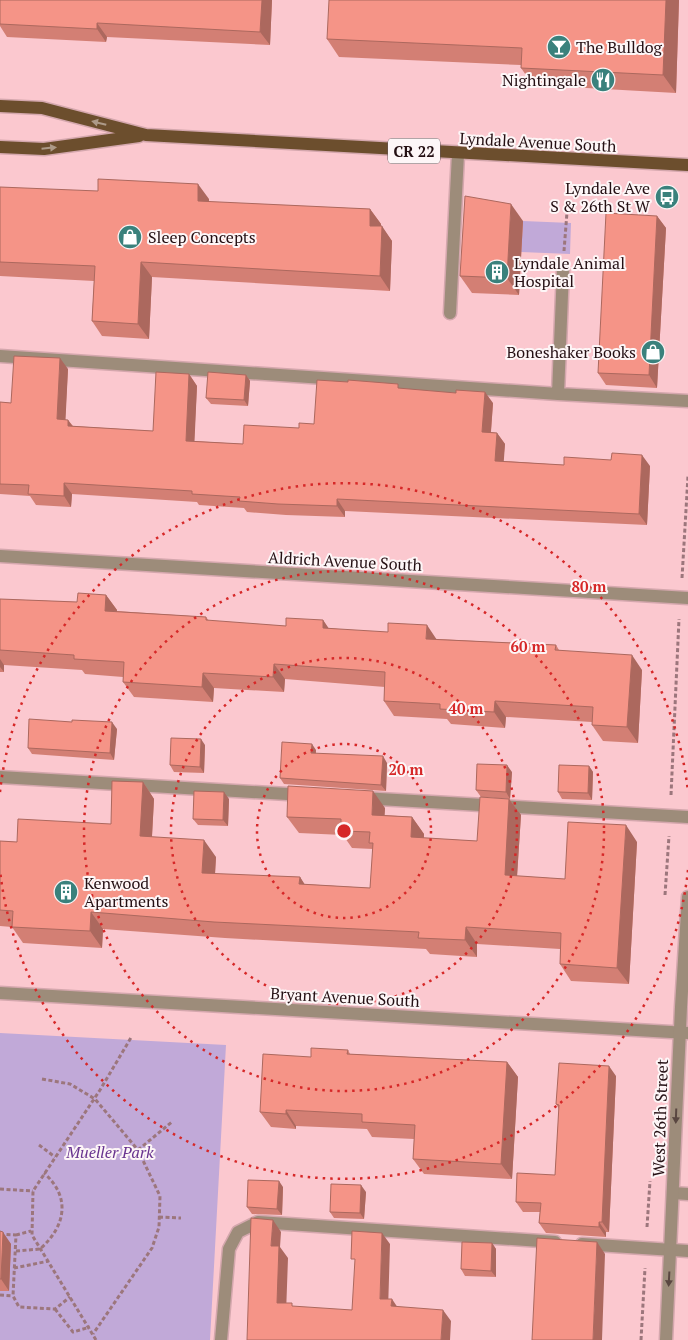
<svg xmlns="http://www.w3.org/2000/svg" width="688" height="1340" viewBox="0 0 688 1340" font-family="'PT Serif',serif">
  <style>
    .green { fill: #c1a9d8 }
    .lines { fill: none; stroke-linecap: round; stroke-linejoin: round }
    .service-casing { stroke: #d4a7ad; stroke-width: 15 }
    .minor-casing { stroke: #d4a7ad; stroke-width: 15 }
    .tertiary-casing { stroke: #d4a7ad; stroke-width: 15 }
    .primary-casing { stroke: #d4a7ad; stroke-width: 15 }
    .path { stroke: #9c767c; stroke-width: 3; stroke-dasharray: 4 2.5; stroke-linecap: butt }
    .service { stroke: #9d8c7a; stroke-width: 12 }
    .minor { stroke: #9d8c7a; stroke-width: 12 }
    .tertiary { stroke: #9d8c7a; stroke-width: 12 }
    .primary { stroke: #6c4e2d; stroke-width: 12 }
    .wall { fill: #d37f74 }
    .shaded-wall { fill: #ac685e }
    .building { fill: #f59487; stroke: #ac685e }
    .oneway { fill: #ad9a88 }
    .oneway2 { fill: #5a4741 }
    .ring { fill: none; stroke: #d62828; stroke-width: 2.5; stroke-dasharray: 2.5 5 }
    .labels { text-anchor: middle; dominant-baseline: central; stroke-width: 4; stroke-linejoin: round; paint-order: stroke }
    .shield { fill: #fdf6f7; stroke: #655457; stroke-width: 1 }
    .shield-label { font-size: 15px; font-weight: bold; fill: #240f13 }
    .poi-label { font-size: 16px; fill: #240f13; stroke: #fdf6f7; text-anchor: start }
    .street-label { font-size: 16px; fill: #240f13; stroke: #fdf6f7 }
    .park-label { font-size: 16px; font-style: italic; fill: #68338f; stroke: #fdf6f7 }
    .centre { fill: #d62828; stroke: #fdf6f7; stroke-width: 2.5 }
    .ring-label { font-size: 15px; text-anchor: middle; font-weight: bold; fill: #d62828; stroke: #fdf6f7; stroke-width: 4; stroke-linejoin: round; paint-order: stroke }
  </style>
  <rect width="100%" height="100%" fill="#fbc8cf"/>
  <path class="green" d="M523 221 571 223 570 254 521 252Z
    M0 1033 226 1045 210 1340H0Z"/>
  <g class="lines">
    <g class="service-casing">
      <path id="service" d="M450 313 458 154
        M0 356 558 394 688 401
        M558 394 563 270
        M0 777 304 795
        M362 798 688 817
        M673 1193 688 1194
        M582 1244 688 1251
        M221 1340 229 1249 238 1232 258 1222 555 1242"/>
    </g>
    <g class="minor-casing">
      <path id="minor" d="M0 556 688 598
        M0 993 688 1033"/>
    </g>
    <g class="tertiary-casing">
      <path id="tertiary" d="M666 1340 681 1007 688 897"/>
    </g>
    <g class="primary-casing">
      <path id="primary" d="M0 106 42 108 146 135 688 165
        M0 147 44 149 139 136"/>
    </g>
    <path class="path" d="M564 251 567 212
      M682 578 688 476
      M671 795 679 619
      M665 895 669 836
      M42 1079 70 1084 95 1099 138 1150 160 1196 159 1227 152 1248 93 1334
      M39 1145 55 1157
      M138 1150 173 1121
      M0 1189 33 1191
      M159 1217 181 1218
      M647 1227 650 1181
      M0 1234 16 1235 13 1296 19 1307 55 1309 70 1297
      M16 1235 31 1231
      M16 1251 40 1249C66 1226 71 1197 44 1173
      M14 1268 49 1261
      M0 1295 13 1296
      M55 1309 73 1332 90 1327
      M96 1340 32 1235 33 1191 100 1090 132 1036
      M641 1340 645 1268"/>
    <use href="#service" class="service"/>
    <use href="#minor" class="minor"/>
    <use href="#tertiary" class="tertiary"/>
    <use href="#primary" class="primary"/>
  </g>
  <path class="wall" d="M0 0H272L270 45 107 37 106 42 7 37 0 26Z
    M679 0 676 93 533 85 521 68V65L339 57 327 39Z
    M0 187 209 199V202L370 209 381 224V226L392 241 390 291 152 277 149 339 102 336 92 321 94 281 0 276Z
    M657 216 666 228 657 388 606 385 598 373Z
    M523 221 519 295 472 293 460 276Z
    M68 369 65 420H68L73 426 153 431 189 374 197 386 194 441 243 444 299 428 314 424 402 389 493 403 491 432 497 433 505 444 503 461 564 465 650 466 647 525 345 511V517L286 515 247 512 244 508 199 505 197 502 72 494 71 507 36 505 30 496 0 494V402L11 403Z
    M246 375 250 381 248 406 211 404 206 398Z
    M106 595 117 610 116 611 206 617 209 621 286 626 323 620 328 628 437 639 556 645 559 650 642 670 638 743 603 741 592 725V722L506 717 505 728 451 724 447 719 394 716 384 701 385 687 285 679 284 692 214 688 213 702 134 697 123 682V677L85 674 82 670 4 665V672H0V599L77 602Z
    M72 722 117 729 114 760 32 754 28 748Z
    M205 745 204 773 174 772 170 765Z
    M316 750V754L387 763 386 791 284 784 280 778Z
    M589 766 593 772 592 800 562 799 558 792Z
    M512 772 510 799 481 797 476 790Z
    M143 782 154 799 152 837 216 857 215 874 300 877 304 884 370 888 373 849 352 848 343 835 299 833 287 817 385 808 384 815 412 817 424 834V838L477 841 509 799 521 815 517 876 565 879 637 842 629 984 571 981 560 964V949L477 944V957L430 954 426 949 225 938 103 929 102 948 23 943 12 927 0 926V841L17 842 111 824Z
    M229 799 228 826 198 825 193 819Z
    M348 1050 350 1054 507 1062 518 1077 512 1179 424 1174 413 1159 414 1139 372 1137 367 1129 296 1126V1129L271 1127 260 1112 311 1057Z
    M616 1076 609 1232H606V1237L546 1233 539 1223 540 1212H523L516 1202 555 1175 559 1109 556 1104Z
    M283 1187 282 1215 252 1214 247 1207Z
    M366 1192 364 1219 334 1218 330 1212Z
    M0 1231 11 1244 9 1291H0Z
    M492 1243 496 1249V1277L465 1276 461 1269Z"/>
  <path class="shaded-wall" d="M262 0H272L270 45 260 32Z
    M666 0H679L676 93 663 75Z
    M97 23 107 37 106 42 97 29Z
    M198 184 209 199 208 216 198 201Z
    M511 204 523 221 519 295 507 278Z
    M370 209 381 224 380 240 370 226Z
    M657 216 666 228 657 388 649 375Z
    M382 226 392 241 390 291 380 276Z
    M141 262 152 277 149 339 138 324Z
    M60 358 68 369 65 430 57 419Z
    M189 374 197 386 194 452 186 441Z
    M246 375 250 381 248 406 244 400Z
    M485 392 493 403 490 443 482 432Z
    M68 420 76 431 68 426Z
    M497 433 505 444 503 472 495 461Z
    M642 455 650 466 647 525 639 514Z
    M64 483 72 494 71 507 64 496Z
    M337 499 345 511V517L337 506Z
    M106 595 117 610 116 626 105 611Z
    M323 620 334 636 323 628Z
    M427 625 437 640 426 639Z
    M632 655 642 670 638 743 627 727Z
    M0 659 4 665V672L0 667Z
    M274 664 285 679 284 692 273 677Z
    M203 673 214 688 213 702 202 687Z
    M495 701 506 717 505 728 494 712Z
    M112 722 117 729 114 760 110 753Z
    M201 739 205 745 204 773 200 767Z
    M312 744 316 750 315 760 311 753Z
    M383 756 387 763 386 791 381 785Z
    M507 765 512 772 510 799 506 792Z
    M589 766 593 772 592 800 588 793Z
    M143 782 154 799 151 853 140 836Z
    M373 791 385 808 384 831 372 815Z
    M224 792 229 799 228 826 223 820Z
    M509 799 521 815 516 892 505 875Z
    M412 817 424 834 423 854 411 837Z
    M626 825 637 842 629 984 617 968Z
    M204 840 216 857 214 890 202 873Z
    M300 877 311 894 299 884Z
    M91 912 103 929 102 948 90 931Z
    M466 927 477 944V957L465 940Z
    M507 1062 518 1077 512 1179 501 1164Z
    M609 1066 616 1076 609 1232 602 1222Z
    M286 1110 296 1126V1129L286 1114Z
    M279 1181 283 1187 282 1215 277 1209Z
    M361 1185 366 1192 364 1219 360 1213Z
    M273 1220 281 1232 280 1247 288 1258 286 1314 277 1303 271 1246Z
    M599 1222 606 1232V1237L599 1227Z
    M3 1232 11 1244 9 1291 1 1279Z
    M382 1233 390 1244 388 1311 380 1299Z
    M597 1242 605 1254 602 1340H593Z
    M492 1243 496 1249V1277L491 1271Z
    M392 1299 400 1311 391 1306Z
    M443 1310 451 1321 450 1340H441Z"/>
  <path class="building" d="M0 0H262L260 32 97 23V29L0 24Z
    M329 0H666L663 75 521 68 522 48 327 39Z
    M98 179 198 184V201L370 209V226H382L380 276 141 262 138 324 92 321 95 266 0 262V187L98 191Z
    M465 196 511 204 507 278 460 276Z
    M606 213 657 216 649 375 598 373Z
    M14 356 60 358 57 419 68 420V426L153 431 156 372 189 374 186 441 243 444 244 425 299 428V423L314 424 317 380 348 382V380L398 384V388L456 393V390L485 392 482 432 497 433 495 461 564 465V457L611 460 612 453 642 455 639 514 337 499V506L278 504 239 501 240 497 192 494V491L64 483V496L28 494 29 485 0 484V402L11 403Z
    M208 372 246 375 244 400 206 398Z
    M78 593 106 595 105 611 206 617V620L286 626V618L323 620V628L388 632V623L427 625 426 639 556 645 555 650 632 655 627 727 592 725 593 707 495 701 494 712 440 709V704L384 701 385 672 274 664 273 677 203 673 202 687 123 682 124 662 74 659V655L0 650V599L77 602Z
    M29 719 72 722V720L112 722 110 753 28 748Z
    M171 738 201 739 200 767 170 765Z
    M282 742 312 744 311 753 383 756 381 785 280 778Z
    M477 764 507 765 506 792 476 790Z
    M559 765 589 766 588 793 558 792Z
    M112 781 143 782 140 836 204 840 202 873 300 877 299 884 370 888 373 843H369L370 832 341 831V819L287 817 288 786 373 791 372 815 412 817 411 837 477 841 480 797 509 799 505 875 565 879 568 822 626 825 617 968 560 964 561 933 466 927 465 940 418 938 419 932 214 922 91 912 90 931 12 927 13 911 0 910V841L17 842 18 819 111 824Z
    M194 791 224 792 223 820 193 819Z
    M311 1048 348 1050 347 1054 507 1062 501 1164 413 1159 415 1125 362 1122V1114L286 1110V1114L260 1112 263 1054 311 1057Z
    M559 1063 609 1066 602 1222H599V1227L539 1223 541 1203 516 1202 517 1173 555 1175 559 1105 556 1104Z
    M248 1180 279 1181 277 1209 247 1207Z
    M331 1184 361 1185 360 1213 330 1212Z
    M251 1218 273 1220 271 1246H279L277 1303H292V1306L352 1310 355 1259H351L352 1231 382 1233 380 1299H392L391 1306 443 1310 441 1340H247Z
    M0 1231 3 1232 1 1279H0Z
    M537 1238 597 1242 593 1340H532Z
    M462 1242 492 1243 491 1271 461 1269Z"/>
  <defs><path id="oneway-solid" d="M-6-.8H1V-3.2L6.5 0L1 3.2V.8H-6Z" transform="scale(1.25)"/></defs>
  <g class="oneway">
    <use href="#oneway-solid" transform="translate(99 123) rotate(-166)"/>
    <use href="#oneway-solid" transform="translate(49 148) rotate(-6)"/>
  </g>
  <g class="oneway2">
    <use href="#oneway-solid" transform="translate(676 1116) rotate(92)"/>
    <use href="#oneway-solid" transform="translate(669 1279) rotate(93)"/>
  </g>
  <g class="ring">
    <circle cx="344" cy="831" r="87"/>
    <circle cx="344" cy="831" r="173"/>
    <circle cx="344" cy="831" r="260"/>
    <path d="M688 870A346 346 0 0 1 0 870M0 792A346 346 0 0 1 688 792"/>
  </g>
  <defs>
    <g id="bar-disc" transform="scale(1.25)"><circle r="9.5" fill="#3a817c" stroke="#fdf6f7"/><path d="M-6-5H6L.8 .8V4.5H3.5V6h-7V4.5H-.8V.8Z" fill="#fff"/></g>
    <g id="restaurant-disc" transform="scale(1.25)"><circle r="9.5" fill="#3a817c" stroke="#fdf6f7"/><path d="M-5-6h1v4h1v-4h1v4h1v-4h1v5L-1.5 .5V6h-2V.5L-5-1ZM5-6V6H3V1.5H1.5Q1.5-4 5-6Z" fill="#fff"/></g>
    <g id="bus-disc" transform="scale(1.25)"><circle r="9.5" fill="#3a817c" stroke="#fdf6f7"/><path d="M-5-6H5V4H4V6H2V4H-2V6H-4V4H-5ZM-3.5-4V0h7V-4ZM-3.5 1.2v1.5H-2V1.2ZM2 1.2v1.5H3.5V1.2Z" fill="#fff"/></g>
    <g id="shop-disc" transform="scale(1.25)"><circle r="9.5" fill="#3a817c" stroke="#fdf6f7"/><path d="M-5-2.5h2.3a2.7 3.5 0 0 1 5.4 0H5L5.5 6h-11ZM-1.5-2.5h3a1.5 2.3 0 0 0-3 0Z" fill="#fff"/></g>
    <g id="building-disc" transform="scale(1.25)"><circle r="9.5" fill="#3a817c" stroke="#fdf6f7"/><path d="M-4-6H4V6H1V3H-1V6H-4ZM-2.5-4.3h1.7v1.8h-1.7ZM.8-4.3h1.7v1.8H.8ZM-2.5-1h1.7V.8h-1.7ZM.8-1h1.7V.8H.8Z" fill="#fff"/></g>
  </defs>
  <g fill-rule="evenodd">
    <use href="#bar-disc" x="559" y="47"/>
    <use href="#restaurant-disc" x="603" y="80"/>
    <use href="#bus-disc" x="667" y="197"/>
    <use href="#shop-disc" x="130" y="237"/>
    <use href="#building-disc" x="497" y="272"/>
    <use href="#shop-disc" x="653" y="352"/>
    <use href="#building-disc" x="66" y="892"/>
  </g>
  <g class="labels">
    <rect class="shield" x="388" y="138.5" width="52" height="25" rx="4"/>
    <g class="shield-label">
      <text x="414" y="151">CR 22</text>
    </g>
    <g class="poi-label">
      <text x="576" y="47">The Bulldog</text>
      <text x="586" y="80" text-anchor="end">Nightingale</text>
      <text x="650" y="188" text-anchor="end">Lyndale Ave<tspan x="650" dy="18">S &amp; 26th St W</tspan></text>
      <text x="148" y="237">Sleep Concepts</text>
      <text x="514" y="263">Lyndale Animal<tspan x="514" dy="18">Hospital</tspan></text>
      <text x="636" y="352" text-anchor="end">Boneshaker Books</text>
      <text x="84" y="883">Kenwood<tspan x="84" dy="18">Apartments</tspan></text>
    </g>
    <g class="street-label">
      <text transform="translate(538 142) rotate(3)">Lyndale Avenue South</text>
      <text transform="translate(345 561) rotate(3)">Aldrich Avenue South</text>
      <text transform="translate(345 997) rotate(3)">Bryant Avenue South</text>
      <text transform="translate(660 1118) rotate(-88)">West 26th Street</text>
    </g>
    <g class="park-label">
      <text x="110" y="1152">Mueller Park</text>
    </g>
  </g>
  <circle cx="344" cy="831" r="8" class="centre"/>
  <g class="ring-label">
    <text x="589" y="592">80 m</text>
    <text x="528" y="652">60 m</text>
    <text x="466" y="714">40 m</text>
    <text x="406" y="775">20 m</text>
  </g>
</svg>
